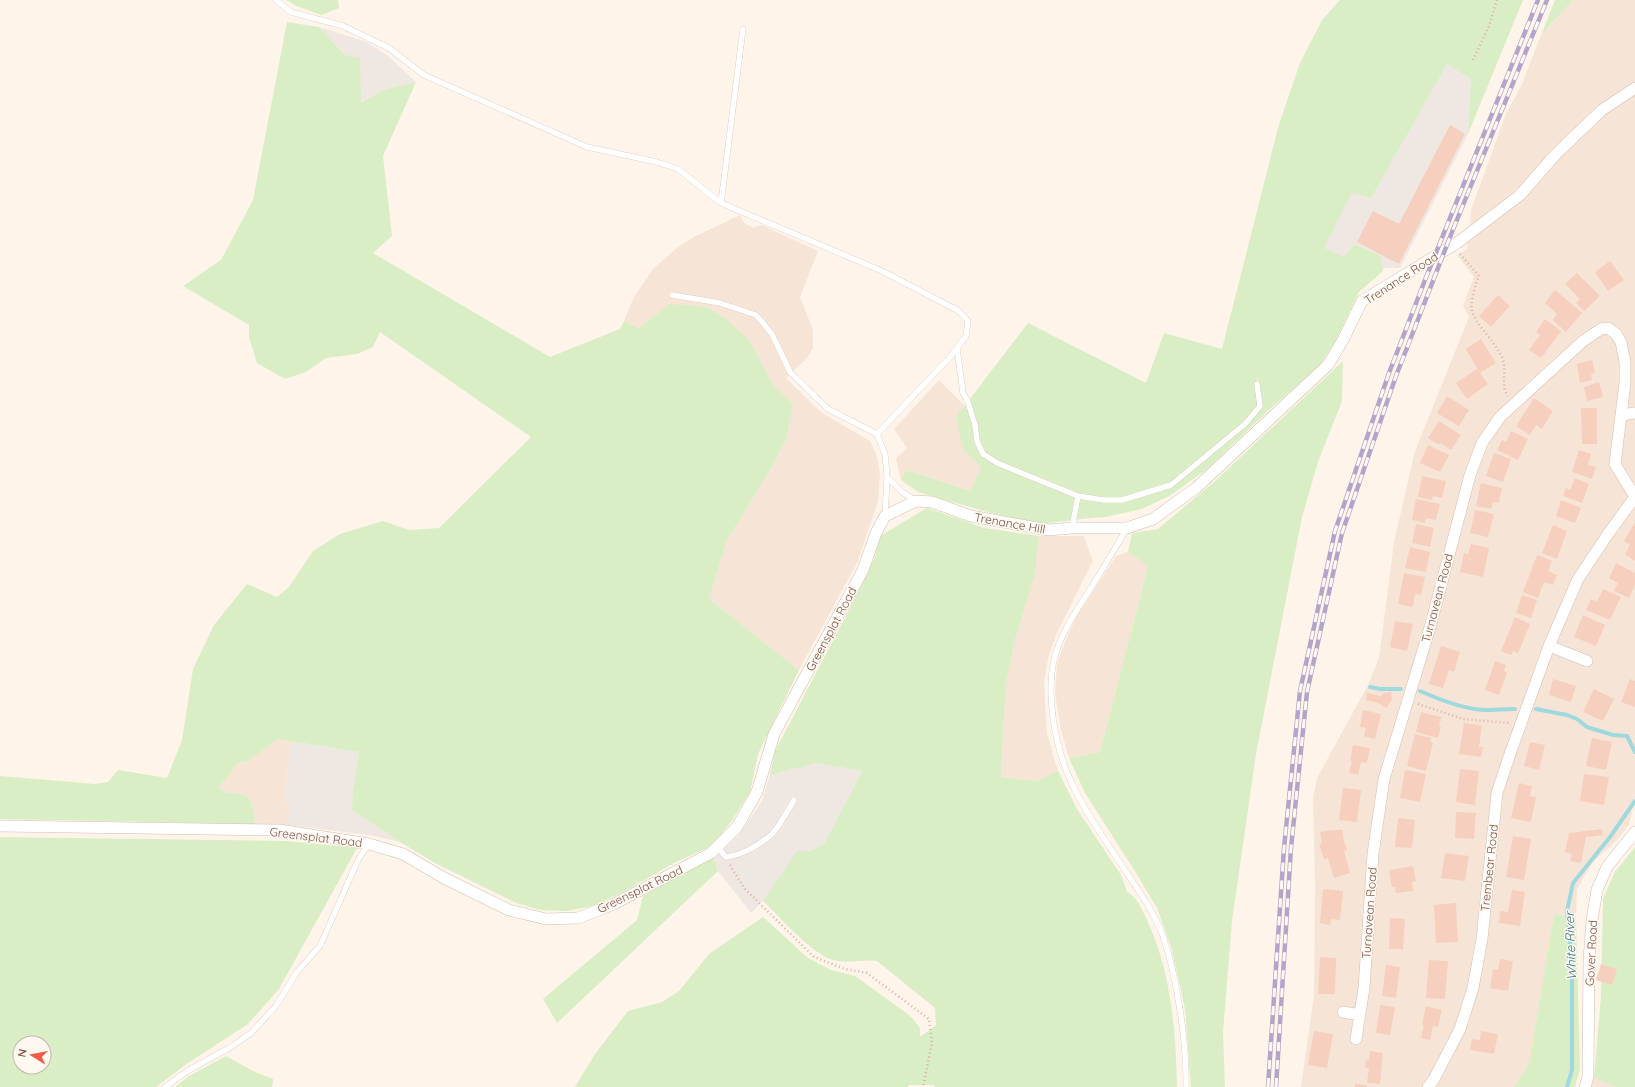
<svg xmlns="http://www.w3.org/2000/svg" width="1635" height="1087" viewBox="0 0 1635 1087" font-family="Quicksand,sans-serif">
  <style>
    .residential { fill: #f6e5d6 }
    .industrial { fill: #efe7e2 }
    .green { fill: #d9eec5; fill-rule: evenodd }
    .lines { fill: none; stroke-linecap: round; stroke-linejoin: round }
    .stream { stroke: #a0d9dd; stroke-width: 4 }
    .building { fill: #f6cfbe }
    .lane-casing { stroke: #d4bcaf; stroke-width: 6 }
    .street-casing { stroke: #d4bcaf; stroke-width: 12 }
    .path { stroke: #dcb2a0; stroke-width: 2.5; stroke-dasharray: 1 3; stroke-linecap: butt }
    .lane { stroke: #fff; stroke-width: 5.5 }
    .street { stroke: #fff; stroke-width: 11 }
    .rail-casing { stroke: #b5a4ca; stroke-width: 4.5 }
    .rail { stroke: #fff8f1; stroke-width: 3; stroke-dasharray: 9; stroke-linecap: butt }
    .labels { text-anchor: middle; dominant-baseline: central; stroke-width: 3; stroke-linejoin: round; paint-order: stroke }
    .street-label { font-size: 12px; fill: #7b5749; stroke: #fff8f1 }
    .water-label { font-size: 13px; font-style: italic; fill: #3b7c82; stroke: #fff8f1 }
  </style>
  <rect width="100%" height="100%" fill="#fef4e9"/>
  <path class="residential" d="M1573 0H1635V799L1629 824 1618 839 1592 863 1577 889 1576 918 1554 914 1529 1064 1514 1087H1301L1314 996 1315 885 1313 798 1317 778 1368 685 1379 658 1394 542 1415 451 1469 317 1463 306 1474 277 1457 255 1467 249 1471 210 1506 114 1522 84 1541 35Z
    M740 215 744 223 753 228 762 225 818 251 800 297 813 330V348L807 358 786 378 822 413 870 441 877 456 880 475 878 501 858 561 799 670 709 599 727 540 772 467 787 437 793 404 774 386 749 340 669 304 639 328 624 321 633 299 653 269 679 246 696 236Z
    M939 380 965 406 956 417 981 466 971 491 906 470 901 480 896 458 907 448 894 429Z
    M1039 536H1084L1093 561 1057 633 1048 659 1044 682 1047 734 1058 771 1036 781 1001 777 1006 683 1015 640 1035 574Z
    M1128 552 1148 566 1100 752 1069 758 1061 730 1055 694 1057 664 1065 641 1077 616 1116 556Z
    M278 739 291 741 284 800 290 809 287 825 255 824 252 803 246 795 224 792 219 787 238 763 248 761Z
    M1594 1078 1616 1087H1591Z"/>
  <path class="industrial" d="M319 27 367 42 388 56 416 82 383 90 360 102 345 55Z
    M1447 63 1471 79 1468 134 1400 268H1384L1383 271 1373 274 1310 283 1342 189 1371 198Z
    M291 741 359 752 353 790 352 810 400 842 369 835 287 825 290 810 284 800Z
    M817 763 862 771 824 844 809 852 751 913 718 871 713 857 725 848 739 835 762 801 770 775Z"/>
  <path class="green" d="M287 0H338L339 8 321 15 294 5Z
    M1340 0H1523L1468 134 1471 79 1447 64 1371 198 1352 193 1324 248 1344 257 1354 245 1380 255 1383 271 1359 292 1335 342 1319 366 1271 408 1207 469 1171 495 1142 509 1105 517 1081 519 1041 524 987 512 918 492 901 480 906 470 971 491 981 466 963 450 956 417 1028 323 1146 383 1164 333 1222 349 1279 124 1300 63 1322 20Z
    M1555 0H1573L1541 35Z
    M287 22 319 27 345 55 360 58 361 102 383 90 416 82 383 156 392 236 373 253 550 357 620 329 624 321 639 328 669 304 707 307 726 319 749 340 774 386 793 404 787 437 772 467 727 540 709 599 799 670 758 754 750 792 731 822 718 838 711 846 676 862 625 891 593 906 566 911 540 910 516 903 435 863 400 842 352 810 353 790 359 752 278 739 248 761 238 763 219 787 224 792 246 795 252 803 255 824 0 819V776L95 784 108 782 118 770 167 778 182 740 193 669 214 625 247 584 277 597 289 587 313 551 340 534 383 521 409 530 439 528 531 437 380 332 373 347 357 354 326 358 306 372 285 379 257 363 249 337V325L183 286 221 260 253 200Z
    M1343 361 1342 401 1318 462 1302 517 1256 754 1232 921 1223 1032 1225 1087H1191L1185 1009 1172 950 1157 908 1136 873 1085 793 1069 758 1100 752 1148 566 1128 552 1132 533 1158 529 1214 482Z
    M927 508 985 528 1039 536 1035 574 1015 640 1006 683 1001 777 1036 781 1058 771 1077 809 1121 875 1127 892C1138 898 1140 906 1146 918 1171 970 1176 1030 1177 1087H934V1085H909L908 1087H575L595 1054 628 1011 662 1002 679 991 709 954 763 917 808 958 831 970 855 976 905 1012 913 1019 920 1028V1037L936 1025 935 1008 877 961C862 959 848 964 834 960 812 955 780 917 763 901L798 850 809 852 824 844 862 771 817 763 770 775 775 751 846 616 875 557 880 536Z
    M0 837 286 841 357 848 279 989 248 1024 188 1063 156 1087H0ZM20 1043H44V1067H20Z
    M1635 847V1087H1616L1594 1078 1601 996 1603 898 1615 872Z
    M713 857 718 871 557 1023 543 999 637 920 643 896Z
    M1554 914 1576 918 1580 1069 1575 1087H1514L1529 1064Z
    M226 1056 255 1072 273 1079 272 1087H175L189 1076Z"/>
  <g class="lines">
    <path class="stream" d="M1370 687 1380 689H1401
      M1420 691C1440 700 1465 710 1487 710 1496 710 1505 709 1515 709
      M1536 709 1567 715 1577 719 1587 727 1613 735 1627 736 1635 752
      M1567 1087 1572 1070V965L1567 911 1573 883 1610 837 1635 801"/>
  </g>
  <path class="building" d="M1450 125 1465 134 1399 264 1357 242 1373 211 1399 224Z
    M1610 261 1624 280 1608 291 1595 272Z
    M1577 273 1600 296 1584 311 1576 303 1580 299 1565 284Z
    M1555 290 1582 313 1566 332 1553 320 1557 314 1545 303Z
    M1498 295 1510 306 1491 327 1479 316Z
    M1545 319 1561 331 1541 358 1529 350 1540 335 1536 332Z
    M1481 339 1496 363 1480 373 1466 349Z
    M1592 360 1595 373 1591 374 1592 380 1580 383 1577 364Z
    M1477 369 1488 384 1467 399 1456 383Z
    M1599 382 1603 397 1587 401 1584 387Z
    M1447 396 1469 410 1459 426 1437 413Z
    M1534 398 1553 411 1542 429 1536 425 1530 435 1516 426Z
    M1581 408H1597V444H1582Z
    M1439 421 1461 435 1451 450 1440 443 1439 445 1428 438Z
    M1511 431 1528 439 1518 460 1497 450 1502 440 1506 442Z
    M1428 445 1449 455 1440 472 1420 463Z
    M1579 450 1591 454 1588 465 1596 467 1592 479 1572 472Z
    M1494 453 1511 459 1503 482 1486 476Z
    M1422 476 1446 481 1442 498 1433 496 1432 500 1418 497Z
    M1575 478 1589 484 1582 503 1563 496 1566 488 1570 490Z
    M1481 483 1502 488 1499 503 1493 502 1491 509 1476 506Z
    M1416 499 1440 504 1436 520 1426 518 1425 523 1412 520Z
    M1561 500 1581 508 1575 523 1556 516Z
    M1475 510 1494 514 1488 537 1470 533Z
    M1635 522V561L1625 554 1630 545 1624 541Z
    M1416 524 1434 528 1430 547 1412 543Z
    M1553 525 1567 531 1557 559 1542 553Z
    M1471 544 1489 548 1483 577 1460 572 1464 553 1468 554Z
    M1410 547 1430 552 1426 572 1405 568Z
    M1537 555 1552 561 1548 571 1557 575 1553 585 1544 582 1538 598 1523 592Z
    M1616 563 1635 573V585L1629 598 1614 591 1618 583 1609 578Z
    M1404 573 1425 577 1421 595 1415 594 1413 607 1398 604Z
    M1603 589 1621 597 1610 620 1586 610 1591 599 1597 602Z
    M1522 595 1537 600 1531 618 1516 613Z
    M1583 615 1605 625 1596 646 1574 637Z
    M1515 617 1530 624 1518 653 1513 651 1511 655 1501 651Z
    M1395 621 1413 624 1407 651 1390 647Z
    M1441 646 1460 652 1454 672 1449 670 1443 688 1429 684Z
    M1495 661 1506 665 1504 671 1507 673 1499 695 1485 690Z
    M1553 679 1576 686 1571 702 1549 695Z
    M1630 679 1635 681V707L1621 702Z
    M1594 689 1614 699 1603 721 1583 712Z
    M1391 692 1392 700 1386 708 1378 703 1366 700 1367 693 1381 696 1384 693Z
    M1363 710 1381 714 1375 739 1364 736 1366 728 1360 727Z
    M1421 712 1441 717 1439 726 1441 727 1438 738 1416 732Z
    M1464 723 1482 726 1479 747H1483L1481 757 1459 754Z
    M1415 734 1431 738 1430 742 1433 743 1426 771 1407 766Z
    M1592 738 1612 742 1606 770 1586 766Z
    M1530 742 1545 745 1539 770 1524 766Z
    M1353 745 1370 748 1367 763 1361 762 1358 775 1349 773 1352 761H1350Z
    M1460 769 1479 771 1475 805 1456 802Z
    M1405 770 1426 774 1420 802 1400 798Z
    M1584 774 1609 777 1604 805 1580 801Z
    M1519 783 1532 786 1530 796 1536 797 1531 822 1511 818Z
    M1343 788 1361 790 1357 822 1339 820Z
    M1456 812 1476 813 1474 839 1455 838Z
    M1398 818 1415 820 1412 848 1395 847Z
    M1602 829 1603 835 1586 837 1581 863 1570 861 1572 854 1565 852 1569 833Z
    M1331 830H1343V837L1347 850 1344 851 1350 873 1334 878 1328 858 1324 859 1319 844 1322 843 1320 832Z
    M1513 836 1531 839 1524 880 1506 877Z
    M1445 853 1469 856 1465 881 1441 878Z
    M1413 866 1416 881 1412 882 1413 891 1396 893 1395 887H1392L1389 870Z
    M1323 889 1343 891 1340 920 1331 919 1330 925 1320 923Z
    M1512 890 1525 892 1520 926 1499 923 1500 911 1508 912Z
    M1456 903 1458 942 1436 943 1434 905Z
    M1390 918 1405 919 1403 949H1389Z
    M1320 957 1336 958 1335 994H1318Z
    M1500 959 1513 961 1508 991 1490 988 1493 969 1498 970Z
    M1429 960 1448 961 1445 999 1426 998Z
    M1601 964 1617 969 1612 985 1596 980Z
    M1386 965 1400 967 1396 998 1382 996Z
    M1380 1005 1395 1007 1390 1035 1376 1033Z
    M1426 1006 1442 1010 1438 1027 1433 1026 1430 1040 1421 1038 1424 1025H1422Z
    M1314 1031 1333 1034 1327 1068 1308 1065Z
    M1481 1031 1498 1034 1494 1054 1470 1050 1472 1039 1480 1040Z
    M1370 1051 1383 1053 1380 1084 1367 1083 1369 1068H1365L1366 1059 1369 1060Z
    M1355 1084 1367 1085V1087H1355Z"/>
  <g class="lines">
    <g class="lane-casing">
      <path id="lane" d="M276 0 291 12 343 26 389 48 424 75 587 147 657 162 678 169 721 203 882 271 959 311 968 321 966 336 950 357 877 434
        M721 203 743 29
        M672 295 720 303 756 315 772 334 790 372 828 409 877 434 885 454 887 477 902 492 916 501
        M957 348 963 393 968 402 975 425 977 441 983 454 997 463 1078 496 1103 500H1122L1171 485 1245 424 1260 406 1257 384
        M885 516 887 477
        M1072 528 1078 496
        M1127 528C1115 549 1102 570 1089 591 1076 612 1062 631 1055 656 1045 695 1055 747 1072 784 1083 807 1098 830 1113 852 1130 879 1152 906 1163 936 1177 977 1187 1044 1186 1087
        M717 847 726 857C742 855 760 845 772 834 780 826 788 810 794 800
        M165 1087 189 1070 231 1047 251 1033 276 1006 297 972 320 946 359 858 369 844"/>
    </g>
    <g class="street-casing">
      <path id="street" d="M1622 415 1635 413
        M1549 646 1587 661
        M0 826 279 830 369 844 403 854 444 878 509 910 546 919 578 918 614 904 711 853 737 827 757 792 774 734 863 570 876 533 885 516 916 501 932 502 971 516 1048 530 1072 528H1127L1153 519 1196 488 1328 365 1343 340 1362 301 1457 243 1520 195 1556 154 1602 110 1635 88
        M1343 1012 1360 1015
        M1356 1039 1364 988 1373 854 1384 779 1431 624 1470 475 1482 443 1500 417 1583 341 1601 329 1608 328 1616 334 1621 342 1625 362V383L1615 464 1635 497
        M1428 1087 1434 1079 1460 1029 1473 988 1482 939 1497 793 1511 751 1549 646 1578 579 1608 534 1635 497
        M1585 1087 1588 1077 1589 960 1592 920 1597 890 1607 867 1635 832"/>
    </g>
    <path class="path" d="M1473 60 1489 26 1497 0
      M1460 254 1479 276C1475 285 1469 305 1473 314 1480 330 1497 343 1503 360 1507 372 1500 386 1508 396
      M1418 704 1463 719 1510 723
      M730 865 744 888 814 957 845 969 867 973 929 1019 932 1043 923 1087"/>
    <use href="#lane" class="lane"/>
    <use href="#street" class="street"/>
    <g class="rail-casing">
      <path id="rail" d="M1268 1087 1284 848 1300 691 1335 531 1389 373 1425 280 1538 0
        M1276 1087 1291 848 1307 692 1342 533 1396 376 1452 232 1547 0"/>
    </g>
    <use href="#rail" class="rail"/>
  </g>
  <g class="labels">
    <g class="street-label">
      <text transform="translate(1401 278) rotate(-33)">Trenance Road</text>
      <text transform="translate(1010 523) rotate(10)">Trenance Hill</text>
      <text transform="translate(1437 598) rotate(-75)">Turnavean Road</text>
      <text transform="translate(831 629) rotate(-62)">Greensplat Road</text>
      <text transform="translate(316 837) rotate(7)">Greensplat Road</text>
      <text transform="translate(1489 868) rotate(-84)">Trembear Road</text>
      <text transform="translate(640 889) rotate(-26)">Greensplat Road</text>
      <text transform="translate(1369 913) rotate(-86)">Turnavean Road</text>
      <text transform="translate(1591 953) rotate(-87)">Gover Road</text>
    </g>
    <g class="water-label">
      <text transform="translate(1570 946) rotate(-92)">White River</text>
    </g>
  </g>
  <g transform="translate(32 1055) rotate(281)"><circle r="19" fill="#fff8f1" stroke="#cab8ae"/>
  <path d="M0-3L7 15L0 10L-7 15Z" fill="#f05c46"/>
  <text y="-6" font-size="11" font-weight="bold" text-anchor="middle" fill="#7b5749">N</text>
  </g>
</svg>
